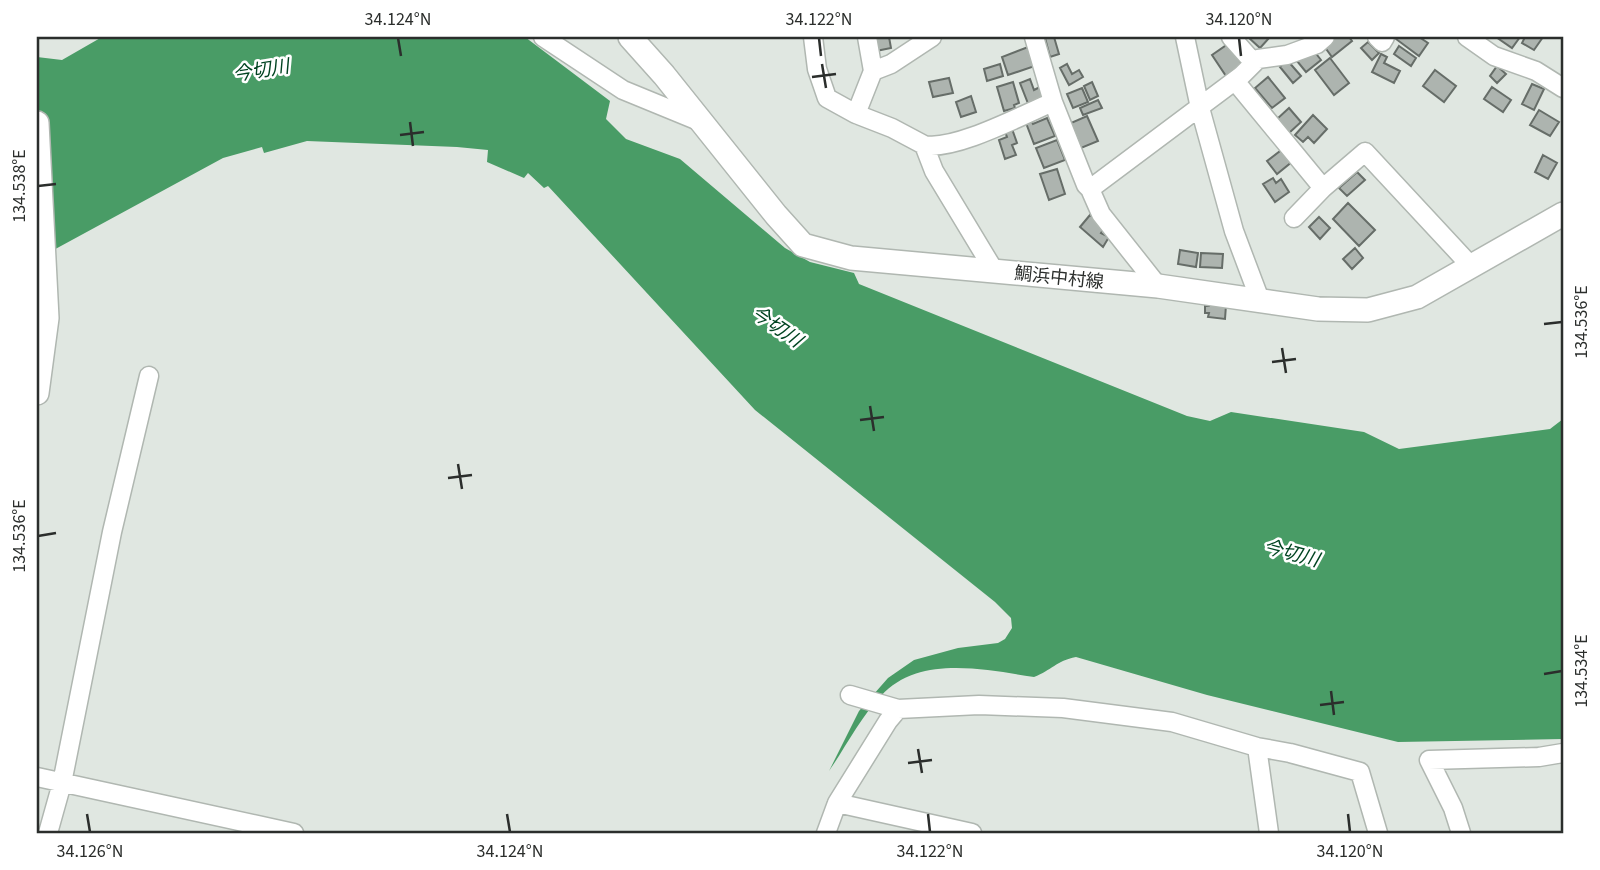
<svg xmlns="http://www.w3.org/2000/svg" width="1600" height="870" viewBox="0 0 1600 870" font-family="'Source Sans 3','Noto Sans JP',sans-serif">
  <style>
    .water { fill: #499c66 }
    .building { fill: #adb4af; stroke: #666d68; stroke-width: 2 }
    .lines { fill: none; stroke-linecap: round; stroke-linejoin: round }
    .minor-casing { stroke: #b0b7b1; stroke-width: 21 }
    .major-casing { stroke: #b0b7b1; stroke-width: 26 }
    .minor { stroke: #fff; stroke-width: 18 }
    .major { stroke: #fff; stroke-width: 23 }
    .ticks { fill: none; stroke: #2b2e2c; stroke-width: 2.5 }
    .labels { text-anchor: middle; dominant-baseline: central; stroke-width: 5; stroke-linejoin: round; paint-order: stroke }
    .street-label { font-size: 18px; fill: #2b2e2c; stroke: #fff }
    .water-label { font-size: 19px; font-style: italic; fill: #014421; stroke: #fff }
    .neatline { fill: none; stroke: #2b2e2c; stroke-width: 2.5 }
    .ticks-label { font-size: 18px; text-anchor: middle; fill: #2b2e2c }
  </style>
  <rect width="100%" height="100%" fill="#e0e7e1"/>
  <path class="water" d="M102 37H525L610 101 606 119 626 139 680 159 785 248 810 262 854 273 859 284 1187 416 1210 421 1231 412 1364 432 1399 449 1550 429 1563 419V739L1398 742 1207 695 1076 657C1056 661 1052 670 1034 677 986 670 919 654 881 696 862 715 845 748 829 771L859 711 888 678 914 660 958 648 998 643 1005 639 1012 628 1011 618 995 602 755 410 548 186 544 188 528 173 524 178 487 162 488 150 457 147 307 141 264 153 262 147 223 158 37 259V57L62 60Z"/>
  <path class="building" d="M874 37H889L891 48 876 51Z
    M1054 37 1059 54 1050 57 1045 38Z
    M1248 37H1270L1260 48Z
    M1336 37H1349L1352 41 1332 57 1324 46Z
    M1398 37H1419L1428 43 1419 56 1396 39Z
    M1496 37H1520L1512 48Z
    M1525 37H1543L1534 50 1522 43Z
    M1368 42 1379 53 1372 60 1361 48Z
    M1228 44 1242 64 1226 76 1212 55Z
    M1399 46 1416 58 1411 66 1394 54Z
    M1028 47 1035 66 1008 75 1002 57Z
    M1314 51 1321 60 1306 72 1297 61Z
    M1381 54 1387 57 1384 63 1400 71 1394 83 1372 72Z
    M1330 58 1349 83 1334 95 1315 70Z
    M1287 60 1301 76 1293 83 1280 67Z
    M1000 64 1003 76 987 81 984 69Z
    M1067 64 1072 74 1079 70 1083 77 1069 85 1060 68Z
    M1497 66 1506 74 1497 83 1490 76Z
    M1435 70 1456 86 1444 102 1423 86Z
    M1268 77 1285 98 1272 108 1255 88Z
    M949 78 953 93 933 97 929 82Z
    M1030 79 1034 90 1040 87 1045 100 1029 106 1020 83Z
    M1013 82 1019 103 1014 105 1015 108 1004 111 997 87Z
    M1092 82 1098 96 1090 100 1084 86Z
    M1532 84 1544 89 1534 110 1522 104Z
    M1492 87 1511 100 1503 112 1484 99Z
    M1082 88 1088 102 1073 108 1067 94Z
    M971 96 976 112 961 117 956 102Z
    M1098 100 1102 108 1083 115 1080 108Z
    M1289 108 1301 122 1289 133 1277 119Z
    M1539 110 1559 122 1550 136 1530 125Z
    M1313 115 1327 129 1314 143 1308 137 1303 142 1295 135Z
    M1087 116 1098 141 1081 148 1071 123Z
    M1047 118 1055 136 1034 144 1026 123 1031 120 1033 124Z
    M1011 126 1017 143 1012 145 1016 155 1005 159 999 140 1007 137 1004 129Z
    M1057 140 1065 160 1044 168 1036 148Z
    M1284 148 1293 161 1277 174 1267 161Z
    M1543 155 1557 163 1548 179 1535 172Z
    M1057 169 1065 194 1049 200 1040 174Z
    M1357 172 1365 180 1347 196 1339 188Z
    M1273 178 1276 183 1281 179 1289 192 1275 202 1263 184Z
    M1348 203 1375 230 1359 246 1333 219Z
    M1090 215 1105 227 1101 233 1109 237 1103 247 1080 227Z
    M1319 217 1330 228 1320 239 1309 227Z
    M1355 248 1363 258 1352 269 1343 259Z
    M1180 250 1198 253 1196 267 1178 264Z
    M1201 253 1223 254 1222 268 1200 267Z
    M1210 303 1226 305 1225 319 1208 317 1209 313H1205V306H1209Z"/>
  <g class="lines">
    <g class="minor-casing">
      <path id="minor" d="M543 37 623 90 701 122
        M813 37 817 69 827 98 856 114
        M867 37 873 71
        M1034 37 1053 102 1086 185 1090 189 1101 214 1158 286
        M1185 37 1200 108 1234 231 1260 300
        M1231 37 1254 63
        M1377 37 1382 42 1385 37
        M1467 37 1494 56 1536 71 1563 88
        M1235 81 1323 188 1365 152 1471 266
        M924 145 892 128 856 114 873 71 891 64 932 37
        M1090 189 1241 76 1258 59 1287 55 1317 44 1325 37
        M1294 218 1323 188
        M995 272 934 171 924 145C955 151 1022 115 1053 102
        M850 695 898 709 979 705 1063 708 1172 722 1257 747 1290 753 1360 772 1378 833
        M1257 747 1269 833
        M37 777 294 833
        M837 803 888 721 898 709
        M48 833 62 783 112 532 149 376
        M826 833 837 803 972 833
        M1461 833 1453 808 1429 760 1539 757 1563 753"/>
    </g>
    <g class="major-casing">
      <path id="major" d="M630 37 664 75 776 215 803 245 851 258 1158 286 1318 309 1368 310 1417 297 1563 214
        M37 123 47 318 37 393"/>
    </g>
    <use href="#minor" class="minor"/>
    <use href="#major" class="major"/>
  </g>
  <path class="ticks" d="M398 38 401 56M819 38 821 56M1239 38 1241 56M822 64 826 88M812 77 836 74M410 122 413 146M400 135 424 132M38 186 56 184M1544 324 1562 322M1282 348 1286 373M1272 362 1296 359M870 406 874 431M860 420 884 417M458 464 462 489M448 478 472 475M38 536 56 533M1544 674 1562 671M1331 691 1334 715M1320 705 1344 702M918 749 922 773M908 763 932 760M87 814 90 832M507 814 510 832M928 814 930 832M1348 814 1350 832"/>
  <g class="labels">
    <g class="street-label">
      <text transform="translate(1059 278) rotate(6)">鯛浜中村線</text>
    </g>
    <g class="water-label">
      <text transform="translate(261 71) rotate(-9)">今切川</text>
      <text transform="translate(776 327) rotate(35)">今切川</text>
      <text transform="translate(1291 554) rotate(15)">今切川</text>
    </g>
  </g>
  <rect width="1600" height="870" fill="none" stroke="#ffffff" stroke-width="77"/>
  <rect x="38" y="38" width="1524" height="794" class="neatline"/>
  <g class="ticks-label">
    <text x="398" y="25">34.124°N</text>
    <text x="819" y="25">34.122°N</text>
    <text x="1239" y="25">34.120°N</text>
    <text transform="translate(19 186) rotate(-90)" y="6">134.538°E</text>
    <text transform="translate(1581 322) rotate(-90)" y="6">134.536°E</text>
    <text transform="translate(19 536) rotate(-90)" y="6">134.536°E</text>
    <text transform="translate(1581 671) rotate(-90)" y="6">134.534°E</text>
    <text x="90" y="857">34.126°N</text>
    <text x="510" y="857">34.124°N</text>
    <text x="930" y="857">34.122°N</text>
    <text x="1350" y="857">34.120°N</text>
  </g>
</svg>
